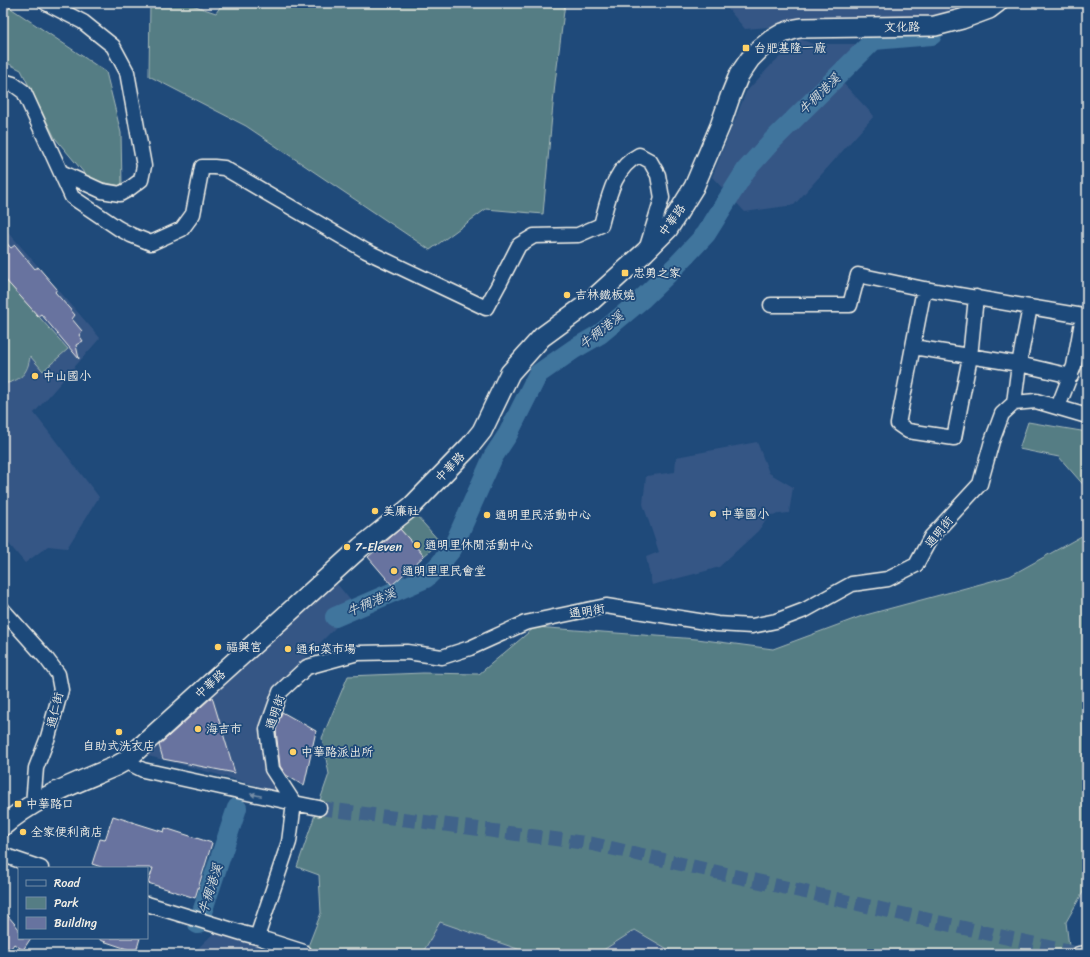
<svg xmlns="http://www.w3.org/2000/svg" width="1090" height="957" viewBox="0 0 1090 957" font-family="Sriracha,'LXGW WenKai TC',sans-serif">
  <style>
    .built { fill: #355685 }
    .green { fill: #557d84; stroke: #a4b7b6 }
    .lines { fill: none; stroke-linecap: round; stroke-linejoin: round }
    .river { stroke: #41749d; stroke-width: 20 }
    .building { fill: #67739f; stroke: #f4f1e8 }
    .street-tunnel { stroke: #3f638a; stroke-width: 14; stroke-dasharray: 14 7; stroke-linecap: butt }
    .street-casing { stroke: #f4f1e8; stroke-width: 17 }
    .secondary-casing { stroke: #f4f1e8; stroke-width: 22 }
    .street { stroke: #1f4a7a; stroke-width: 14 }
    .secondary { stroke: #1f4a7a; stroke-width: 19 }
    .oneway { fill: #748da6 }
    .poi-dot { fill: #ffd166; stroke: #1f4a7a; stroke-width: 1.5 }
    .labels { text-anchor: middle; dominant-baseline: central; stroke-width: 3.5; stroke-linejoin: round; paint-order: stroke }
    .street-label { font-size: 12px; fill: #f4f1e8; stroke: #1f4a7a }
    .poi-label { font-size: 12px; fill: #f4f1e8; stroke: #1f4a7a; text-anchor: start }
    .water-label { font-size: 13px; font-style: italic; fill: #d9dedd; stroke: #1f4a7a }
  </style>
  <rect width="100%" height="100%" fill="#1f4a7a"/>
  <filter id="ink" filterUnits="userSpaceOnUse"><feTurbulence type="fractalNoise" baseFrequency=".025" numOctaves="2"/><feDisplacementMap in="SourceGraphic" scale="8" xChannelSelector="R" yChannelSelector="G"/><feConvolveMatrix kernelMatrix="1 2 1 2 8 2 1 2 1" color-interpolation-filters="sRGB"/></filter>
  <g filter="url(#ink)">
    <path class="built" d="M723 3H972L949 12 909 21 859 19 745 29Z
      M800 39 813 44H866L840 80 874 116 794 205 745 212 712 177 746 92 773 63Z
      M3 226 100 338 34 413 99 497 67 548 48 546 25 563 3 537Z
      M757 442 769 473 793 487 789 513 770 515 758 531 719 567 706 571 652 585 646 557 659 552 643 504 646 476 675 472 676 457Z
      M337 584 356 607 273 690 262 728 283 793 194 768 137 753Z
      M425 868 711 954H369Z
      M218 929 279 954H192Z"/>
    <path class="green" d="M3 3 106 72 121 133 122 186 90 180 55 138 21 70 3 61Z
      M150 3H186L216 13 223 3H565L555 83 543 214 486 209 430 250 246 126 149 76Z
      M3 277 68 349 43 371 30 356C28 374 20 381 3 384Z
      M1028 422 1087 432V489L1059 457 1019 449Z
      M416 515 440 542 424 556 400 529Z
      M1087 533V885L1066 922 1070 954H676L635 930 597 954H532L440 922 422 954H305L321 913 319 875 297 867 329 774 322 738 348 676 423 673 479 674 535 627 697 639 773 649 862 616 1010 576Z"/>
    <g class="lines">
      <path class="river" d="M335 617 426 578 439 565 452 549 493 457 508 434 538 374 574 349 600 334 642 299 676 266 706 234 746 170 771 142 874 40 932 35
        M198 924 237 808"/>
    </g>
    <path class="building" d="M3 239 11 248 15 245 35 269 38 267 57 289 55 292 75 315 72 319 82 331 79 335 83 341 76 345 79 359 41 314 38 316 3 277Z
      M400 529 424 556 392 585 368 557Z
      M212 697 235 773 163 759 159 745Z
      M282 712 316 731 304 786 286 775 280 766 276 730Z
      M113 816 164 832 165 828 212 843 195 898 148 883 153 868H104L92 864 100 839 105 840Z
      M3 910 19 929V938H31L23 950 14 944 9 951 3 946Z
      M100 938H140L136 952 100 940Z"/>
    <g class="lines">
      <path class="street-tunnel" d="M319 808 593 844 1079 954"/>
      <g class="street-casing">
        <path id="street" d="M46 3 83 22 113 46 127 72 144 166 141 180 129 189 120 194 102 191 61 172
          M3 81 13 84 24 92 72 197 118 228 131 235 151 243 182 229 193 214 202 167H214L224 168 366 251 486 308 499 284 519 245 534 236 578 235 601 225C608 200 613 168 639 155L650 161 658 175 662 198 646 250
          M924 289 898 424 908 431 954 438 970 357 976 297
          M771 305H850L858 275 924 289 1083 316 1074 366 1058 407
          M913 347 1019 364 1071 376
          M1014 403 1019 364 1030 307
          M3 610 46 658 58 674 61 690 48 737 36 768 33 804
          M125 761 143 770 294 803 319 808
          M294 803 272 769 267 729 280 692 307 667 358 653 407 652 442 657 470 648 525 623 606 606 717 624 752 626 776 621 805 610 852 584 888 579 916 565 931 537 980 484 992 441 1002 414 1014 403 1036 401 1087 416
          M3 855 41 868
          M147 904 242 933 257 937 304 952
          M257 937 289 842 294 803
          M1079 954 1087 953"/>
      </g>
      <g class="secondary-casing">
        <path id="secondary" d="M3 826C35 797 77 783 116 766L125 761 361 547 412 506 470 446 482 431 510 373 542 337 590 302 645 252 668 229 694 187 720 126 730 97 739 75 750 59 761 48 771 40 783 33 795 29 801 28 935 26 962 19 989 9 997 3"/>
      </g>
      <use href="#street" class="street"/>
      <use href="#secondary" class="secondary"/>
    </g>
    <defs><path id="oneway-solid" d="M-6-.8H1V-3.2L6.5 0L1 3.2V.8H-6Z"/></defs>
    <use class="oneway" href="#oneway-solid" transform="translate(256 795) rotate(-168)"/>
  </g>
  <g class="poi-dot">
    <rect x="742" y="44" width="8" height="8" rx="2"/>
    <rect x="621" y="269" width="8" height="8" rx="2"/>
    <circle cx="567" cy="295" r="4"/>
    <circle cx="35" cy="376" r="4"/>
    <circle cx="375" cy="511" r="4"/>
    <circle cx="713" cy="514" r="4"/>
    <circle cx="487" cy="515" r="4"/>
    <circle cx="417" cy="545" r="4"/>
    <circle cx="347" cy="547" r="4"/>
    <circle cx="394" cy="571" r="4"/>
    <circle cx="218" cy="647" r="4"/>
    <circle cx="288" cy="649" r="4"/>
    <circle cx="198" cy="729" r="4"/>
    <circle cx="119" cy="732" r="4"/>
    <circle cx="293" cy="752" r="4"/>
    <rect x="14" y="800" width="8" height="8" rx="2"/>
    <circle cx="23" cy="832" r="4"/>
  </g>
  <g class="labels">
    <g class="street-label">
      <text transform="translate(902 27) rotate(-1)">文化路</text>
      <text transform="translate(672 220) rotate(-54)">中華路</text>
      <text transform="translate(450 467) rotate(-46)">中華路</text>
      <text transform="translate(939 532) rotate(-51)">通明街</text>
      <text transform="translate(587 611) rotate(-9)">通明街</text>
      <text transform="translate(210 684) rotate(-42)">中華路</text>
      <text transform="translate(55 710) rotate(-77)">通仁街</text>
      <text transform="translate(275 712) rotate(-72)">通明街</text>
    </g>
    <g class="poi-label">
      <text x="754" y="48">台肥基隆一廠</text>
      <text x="633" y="273">忠勇之家</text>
      <text x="575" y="295">吉林鐵板燒</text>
      <text x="43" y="376">中山國小</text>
      <text x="383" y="511">美廉社</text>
      <text x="721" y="514">中華國小</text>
      <text x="495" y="515">通明里民活動中心</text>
      <text x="425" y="545">通明里休閒活動中心</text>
      <text x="355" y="547">7-Eleven</text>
      <text x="402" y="571">通明里里民會堂</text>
      <text x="226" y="647">福興宮</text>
      <text x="296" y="649">通和菜市場</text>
      <text x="206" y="729">海吉市</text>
      <text x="119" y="746" text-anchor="middle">自助式洗衣店</text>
      <text x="301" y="752">中華路派出所</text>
      <text x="26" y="804">中華路口</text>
      <text x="31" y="832">全家便利商店</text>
    </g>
    <g class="water-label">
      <text transform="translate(819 94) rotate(-44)">牛稠港溪</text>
      <text transform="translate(601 330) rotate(-38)">牛稠港溪</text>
      <text transform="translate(371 602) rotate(-23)">牛稠港溪</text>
      <text transform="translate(210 889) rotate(-72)">牛稠港溪</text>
    </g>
  </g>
  <rect width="1090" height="957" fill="none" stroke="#1f4a7a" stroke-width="16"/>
  <rect x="8" y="8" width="1074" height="941" fill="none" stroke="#f4f1e8" stroke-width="1.5" filter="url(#ink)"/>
  <rect x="18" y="867" width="130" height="72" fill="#1f4a7a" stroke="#748da6"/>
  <rect x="26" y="880" width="20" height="6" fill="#1f4a7a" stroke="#748da6"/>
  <text x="54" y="887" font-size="12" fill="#f4f1e8">Road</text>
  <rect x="26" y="897" width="20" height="12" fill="#557d84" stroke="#748da6"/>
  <text x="54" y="907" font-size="12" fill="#f4f1e8">Park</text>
  <rect x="26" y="917" width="20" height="12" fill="#67739f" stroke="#748da6"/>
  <text x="54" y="927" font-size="12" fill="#f4f1e8">Building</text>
</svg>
